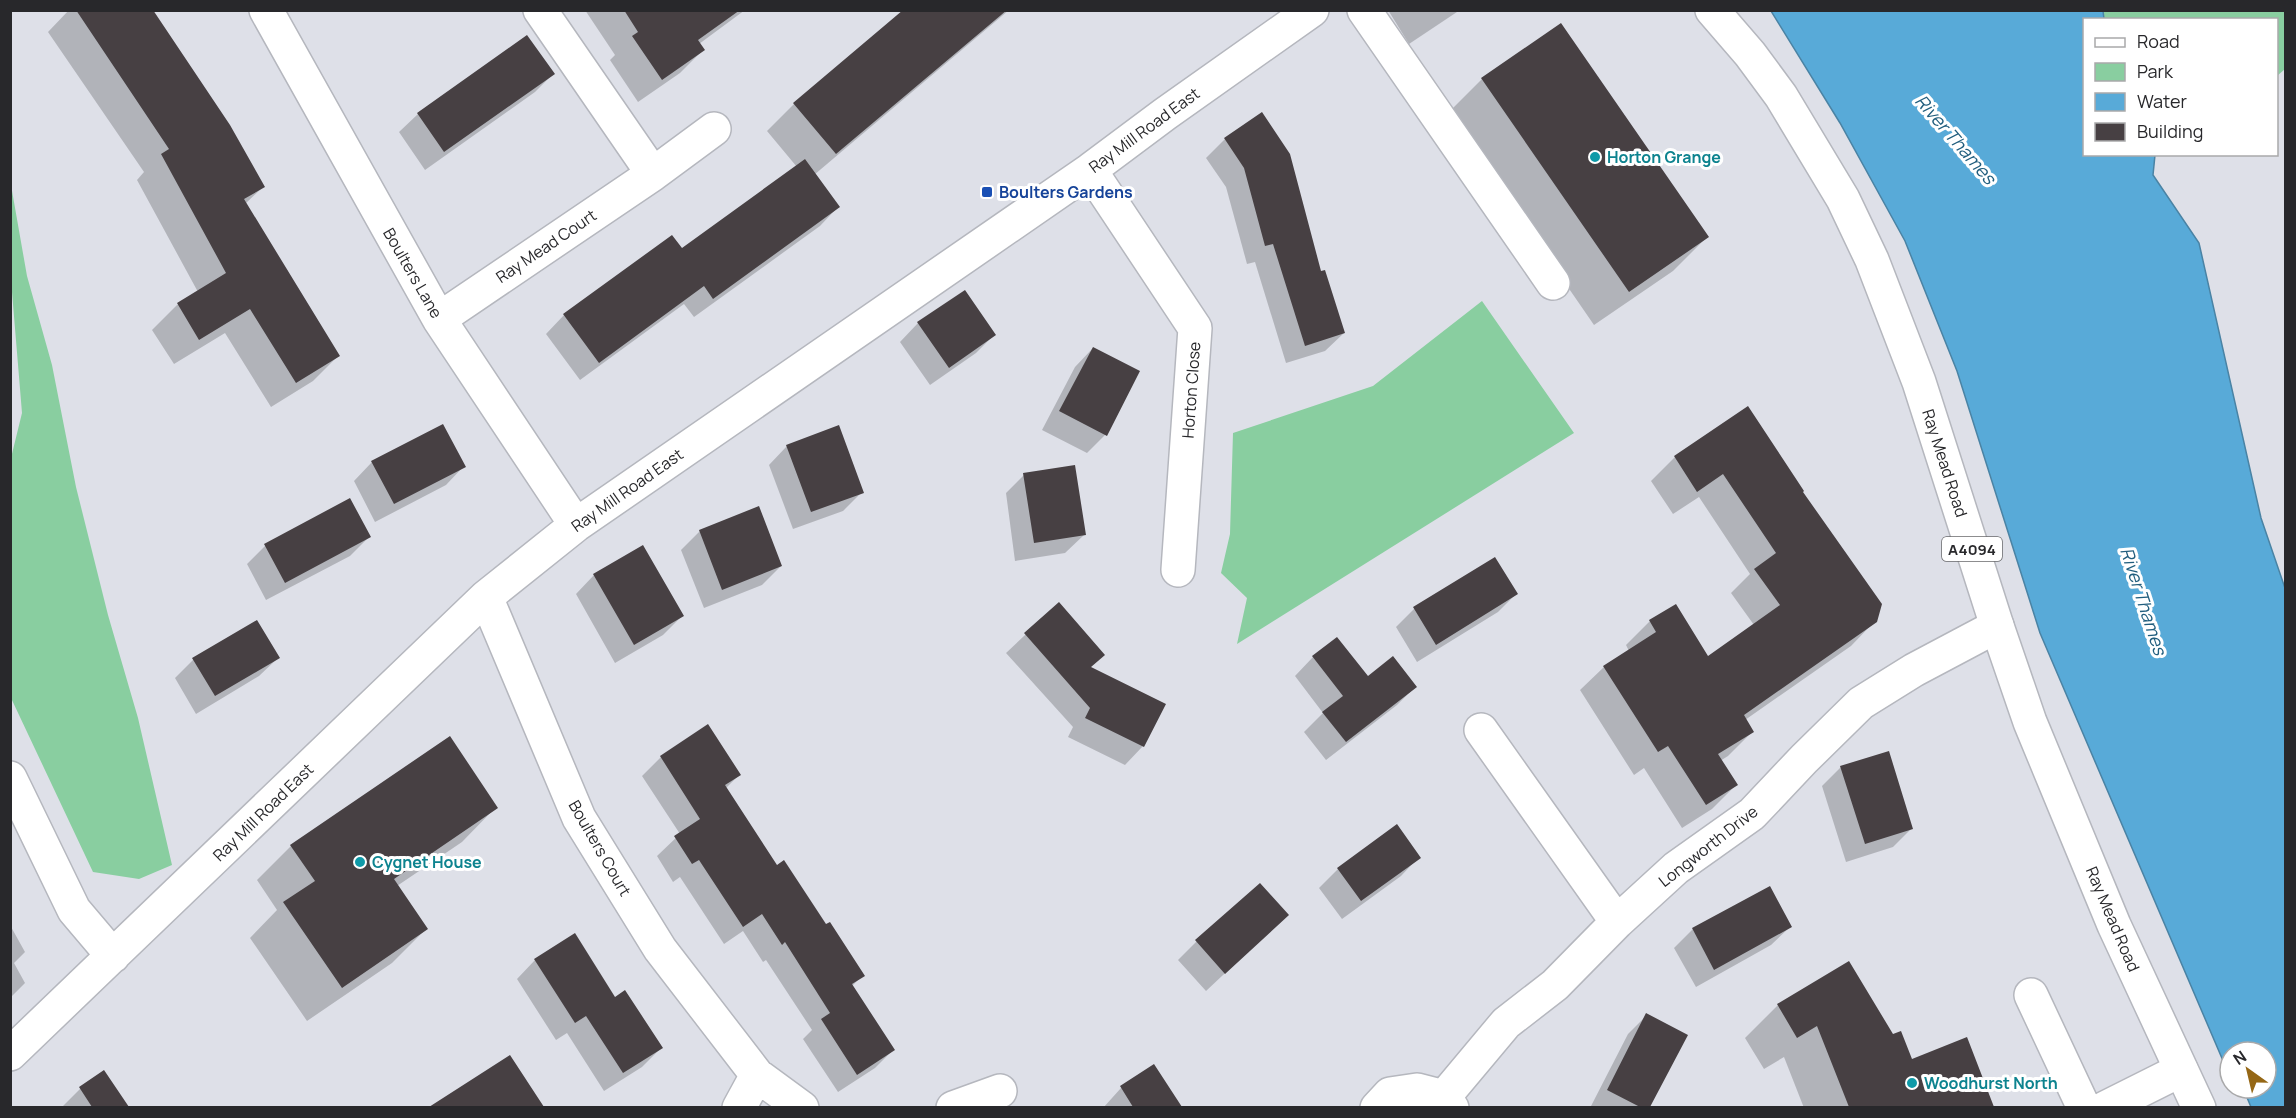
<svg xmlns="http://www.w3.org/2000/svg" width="2296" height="1118" viewBox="0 0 2296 1118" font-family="Manrope,sans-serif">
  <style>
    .green { fill: #89cea0 }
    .water { fill: #58aad8; stroke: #4a83a4; stroke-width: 1.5 }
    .shadow { fill: #0003 }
    .building { fill: #474043 }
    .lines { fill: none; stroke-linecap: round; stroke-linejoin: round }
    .minor-casing { stroke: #b5b7be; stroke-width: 36 }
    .major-casing { stroke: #b5b7be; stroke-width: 36 }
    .minor { stroke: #fff; stroke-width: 33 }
    .major { stroke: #fff; stroke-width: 33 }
    .culture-dot { fill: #0f9aa8; stroke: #fff; stroke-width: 2 }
    .transit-dot { fill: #1a4fb4; stroke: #fff; stroke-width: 2 }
    .labels { text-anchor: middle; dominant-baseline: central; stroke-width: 6; stroke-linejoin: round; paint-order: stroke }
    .shield { fill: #fff; stroke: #68686b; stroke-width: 1.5 }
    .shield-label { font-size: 15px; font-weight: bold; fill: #28282b }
    .street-label { font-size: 16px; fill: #28282b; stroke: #fff }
    .culture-label { font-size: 16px; font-weight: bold; fill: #0d838f; stroke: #fff; text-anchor: start }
    .transit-label { font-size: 16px; font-weight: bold; fill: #164399; stroke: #fff; text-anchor: start }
    .water-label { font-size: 18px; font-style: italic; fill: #215e7e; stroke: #fff }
  </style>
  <rect width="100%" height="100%" fill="#dee0e8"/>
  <path class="green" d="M2103 11H2285V69L2277 76 2276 20 2104 19Z
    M11 185 27 276 52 365 76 487 108 615 138 718 172 865 139 879 93 872 11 698 10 462 22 413 11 280Z
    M1482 301 1574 433 1237 644 1247 598 1221 573 1230 534 1233 433 1373 386Z"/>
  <path class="water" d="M1771 11H2103L2104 19 2084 20V154L2155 155 2153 175 2199 243 2261 518 2285 588V1107H2251L2243 1088H2266V1052H2230V1063H2224L2040 633 1957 371 1905 241 1840 123Z"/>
  <path class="shadow" d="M69 10H151L263 187 245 204 338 356 313 381 271 407 225 333 174 364 152 330 177 305 198 292 137 180 144 172 48 32Z
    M585 10H745L699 44 703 50 680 73 638 102 610 60 615 55Z
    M905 10H1009L814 175 838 207 820 226 694 317 684 304 580 380 546 334 564 315 682 250 797 167 767 131 794 104Z
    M1388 10H1460L1409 44Z
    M527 37 553 74 535 92 425 170 399 132 418 114Z
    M1482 79 1707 237 1673 271 1594 325 1448 113Z
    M1261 114 1344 333 1325 351 1286 363 1255 262 1247 264 1226 187 1206 158 1225 139Z
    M918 323 994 335 976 353 930 385 900 342Z
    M1093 348 1105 435 1087 453 1042 430 1075 367Z
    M787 446 862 492 843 511 793 529 769 465Z
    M1675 457 1801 492 1875 621 1851 646 1745 720 1752 732 1728 756 1720 761 1736 785 1712 809 1682 828 1644 768 1634 775 1580 690 1604 667 1629 651 1626 645 1650 621 1676 606 1707 658 1754 625 1731 593 1750 574 1699 497 1673 514 1651 481Z
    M372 462 464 466 446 485 375 522 354 481Z
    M1024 475 1084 535 1065 553 1015 561 1006 493Z
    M758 508 781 566 762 585 704 608 681 550 700 531Z
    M369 537 350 556 266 600 247 564 265 546Z
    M594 575 682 616 663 635 615 663 576 594Z
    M1516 594 1498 612 1417 662 1396 627 1414 609Z
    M1058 604 1089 668 1143 746 1125 765 1068 737 1073 727 1006 653Z
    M1313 657 1368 678 1415 687 1397 705 1326 760 1304 732 1323 713 1295 676Z
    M278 658 259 676 196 714 175 678 193 660Z
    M708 726 739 775 726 788 777 867 863 975 852 986 893 1050 875 1068 838 1092 803 1039 812 1030 766 960 763 962 743 931 724 944 680 877 673 882 657 856 680 834 642 776 661 757Z
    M1841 767 1911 829 1893 847 1846 862 1822 786Z
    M496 807 462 842 397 886 426 929 392 963 307 1021 250 938 277 910 257 880 291 846Z
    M1396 827 1419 857 1401 876 1342 919 1319 888 1338 869Z
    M1287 915 1206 991 1178 960 1197 941Z
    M10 925 25 952 14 963 25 983 10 998Z
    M1790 927 1771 945 1696 987 1674 948 1693 929Z
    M535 960 615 999 661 1048 642 1067 604 1091 567 1033 556 1040 517 979Z
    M1778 1005 1892 1036 1911 1061 1966 1039 1993 1108H1804L1784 1057 1764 1069 1745 1038Z
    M1647 1015 1652 1099 1648 1108H1590L1628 1034Z
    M510 1057 535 1097 525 1108H432Z
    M1154 1066 1180 1108H1103L1121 1088Z
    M104 1072 127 1108H61L80 1089Z"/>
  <path class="building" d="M76 10H153L230 125 265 187 244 199 340 356 296 383 250 309 199 340 177 303 226 273 161 154 169 149Z
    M624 10H740L698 40 705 50 662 80 632 36 638 32Z
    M903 10H1007L836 154 793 103Z
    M1561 23 1709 237 1629 292 1481 78Z
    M527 35 555 74 444 152 417 113Z
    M1262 112 1290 154 1321 271 1325 270 1345 333 1305 346 1273 244 1265 246 1244 168 1224 138Z
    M805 159 840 207 713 299 704 286 599 363 563 314 672 235 682 248Z
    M965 290 996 335 949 368 917 322Z
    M1093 347 1140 371 1107 436 1059 411Z
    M1748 406 1804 491 1803 492 1882 604 1877 622 1744 715 1754 732 1718 754 1738 785 1706 805 1668 746 1658 752 1603 666 1656 632 1649 620 1676 604 1708 656 1780 605 1754 569 1776 553 1723 474 1697 492 1674 456Z
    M443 424 466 467 394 504 371 461Z
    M839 425 864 493 811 512 786 445Z
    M1075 465 1086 535 1034 543 1023 473Z
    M350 498 371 537 285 583 264 544Z
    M759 506 782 566 722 590 699 530Z
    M643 545 684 616 634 645 593 574Z
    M1495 557 1518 594 1436 645 1413 607Z
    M1059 602 1105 655 1091 667 1166 704 1144 747 1085 718 1090 708 1024 633Z
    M257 620 280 658 215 696 192 658Z
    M1337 637 1368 676 1393 656 1417 687 1346 742 1322 712 1343 696 1312 656Z
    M708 724 741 775 725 785 777 865 784 860 826 924 830 922 865 976 852 984 895 1050 857 1075 821 1019 830 1013 785 942 782 945 762 914 743 927 699 860 692 864 674 836 700 819 660 756Z
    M450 736 498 808 394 879 428 929 342 988 283 902 315 881 290 845Z
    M1889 751 1913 829 1865 844 1840 766Z
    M1397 824 1421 858 1361 901 1337 868Z
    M1260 883 1289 915 1225 974 1195 940Z
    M1770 886 1792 927 1714 970 1692 928Z
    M575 933 615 997 625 990 663 1048 623 1073 586 1016 575 1023 534 959Z
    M1849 961 1893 1034 1901 1031 1912 1059 1967 1037 1994 1107H1849L1817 1026 1797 1038 1777 1004Z
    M1646 1013 1688 1035 1650 1107H1640L1607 1090Z
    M510 1055 544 1107H429Z
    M1154 1064 1182 1107H1133L1120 1086Z
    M104 1070 129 1107H92L79 1087Z"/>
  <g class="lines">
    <g class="minor-casing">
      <path id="minor" d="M266 10 439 319 576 525
        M540 10 653 174
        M1364 10 1553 283
        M1090 170 1195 328 1178 570
        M439 319 653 174 714 129
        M486 597 579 818 660 949 757 1075 739 1108
        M1481 730 1617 922
        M10 778 74 910 113 956
        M2031 995 2084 1108
        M10 1054 486 597 576 525 1090 170 1165 114 1312 10
        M757 1075 802 1108
        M1444 1097 1506 1023 1555 985 1617 922 1676 868 1752 814 1804 759 1861 703 1914 670 1997 626
        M953 1108 1000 1091
        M1377 1108 1390 1094 1417 1090 1444 1097 1452 1108
        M2105 1108 2181 1070"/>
    </g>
    <g class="major-casing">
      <path id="major" d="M1712 10 1750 54 1781 96 1843 199 1872 260 1919 382 1997 626 2030 722 2114 925 2199 1108"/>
    </g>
    <use href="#minor" class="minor"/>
    <use href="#major" class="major"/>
  </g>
  <g class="culture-dot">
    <circle cx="1595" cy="157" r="6"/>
    <circle cx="360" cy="862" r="6"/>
    <circle cx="1912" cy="1083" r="6"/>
  </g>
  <rect class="transit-dot" x="981" y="186" width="12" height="12" rx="3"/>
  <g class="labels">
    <rect class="shield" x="1942" y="537" width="60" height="24" rx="4.5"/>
    <g class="shield-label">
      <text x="1972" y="549">A4094</text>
    </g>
    <g class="street-label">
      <text transform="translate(1144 130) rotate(-36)">Ray Mill Road East</text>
      <text transform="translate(546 246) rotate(-34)">Ray Mead Court</text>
      <text transform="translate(413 273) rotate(60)">Boulters Lane</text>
      <text transform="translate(1191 390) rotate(-86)">Horton Close</text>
      <text transform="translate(1945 463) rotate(72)">Ray Mead Road</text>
      <text transform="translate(627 490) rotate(-35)">Ray Mill Road East</text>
      <text transform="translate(263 812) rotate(-44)">Ray Mill Road East</text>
      <text transform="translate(1708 846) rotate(-38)">Longworth Drive</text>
      <text transform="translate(600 848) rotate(60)">Boulters Court</text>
      <text transform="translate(2113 919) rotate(67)">Ray Mead Road</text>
    </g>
    <g class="culture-label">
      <text x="1607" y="157">Horton Grange</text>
      <text x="372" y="862">Cygnet House</text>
      <text x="1924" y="1083">Woodhurst North</text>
    </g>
    <g class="transit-label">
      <text x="999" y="192">Boulters Gardens</text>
    </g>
    <g class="water-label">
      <text transform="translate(1956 139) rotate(49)">River Thames</text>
      <text transform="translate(2144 601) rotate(72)">River Thames</text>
    </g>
  </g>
  <rect width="2296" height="1118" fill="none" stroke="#28282b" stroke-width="24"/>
  <rect x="2083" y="18" width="195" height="138" fill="#ffffff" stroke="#a9a9aa" stroke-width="1.5"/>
  <rect x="2095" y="38" width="30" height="9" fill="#ffffff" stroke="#a9a9aa" stroke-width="1.5"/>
  <text x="2137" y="48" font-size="18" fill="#28282b">Road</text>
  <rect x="2095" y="63" width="30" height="18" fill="#89cea0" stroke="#a9a9aa" stroke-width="1.5"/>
  <text x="2137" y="78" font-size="18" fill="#28282b">Park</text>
  <rect x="2095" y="93" width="30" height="18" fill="#58aad8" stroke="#a9a9aa" stroke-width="1.5"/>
  <text x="2137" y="108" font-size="18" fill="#28282b">Water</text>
  <rect x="2095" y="123" width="30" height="18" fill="#474043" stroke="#a9a9aa" stroke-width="1.5"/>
  <text x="2137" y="138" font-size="18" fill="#28282b">Building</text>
  <g transform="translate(2248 1070) rotate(326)"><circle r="28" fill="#ffffff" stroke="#a9a9aa" stroke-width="1.5"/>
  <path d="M0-4.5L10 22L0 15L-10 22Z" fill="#956715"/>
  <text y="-9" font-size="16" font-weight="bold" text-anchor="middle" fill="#28282b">N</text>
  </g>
</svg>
